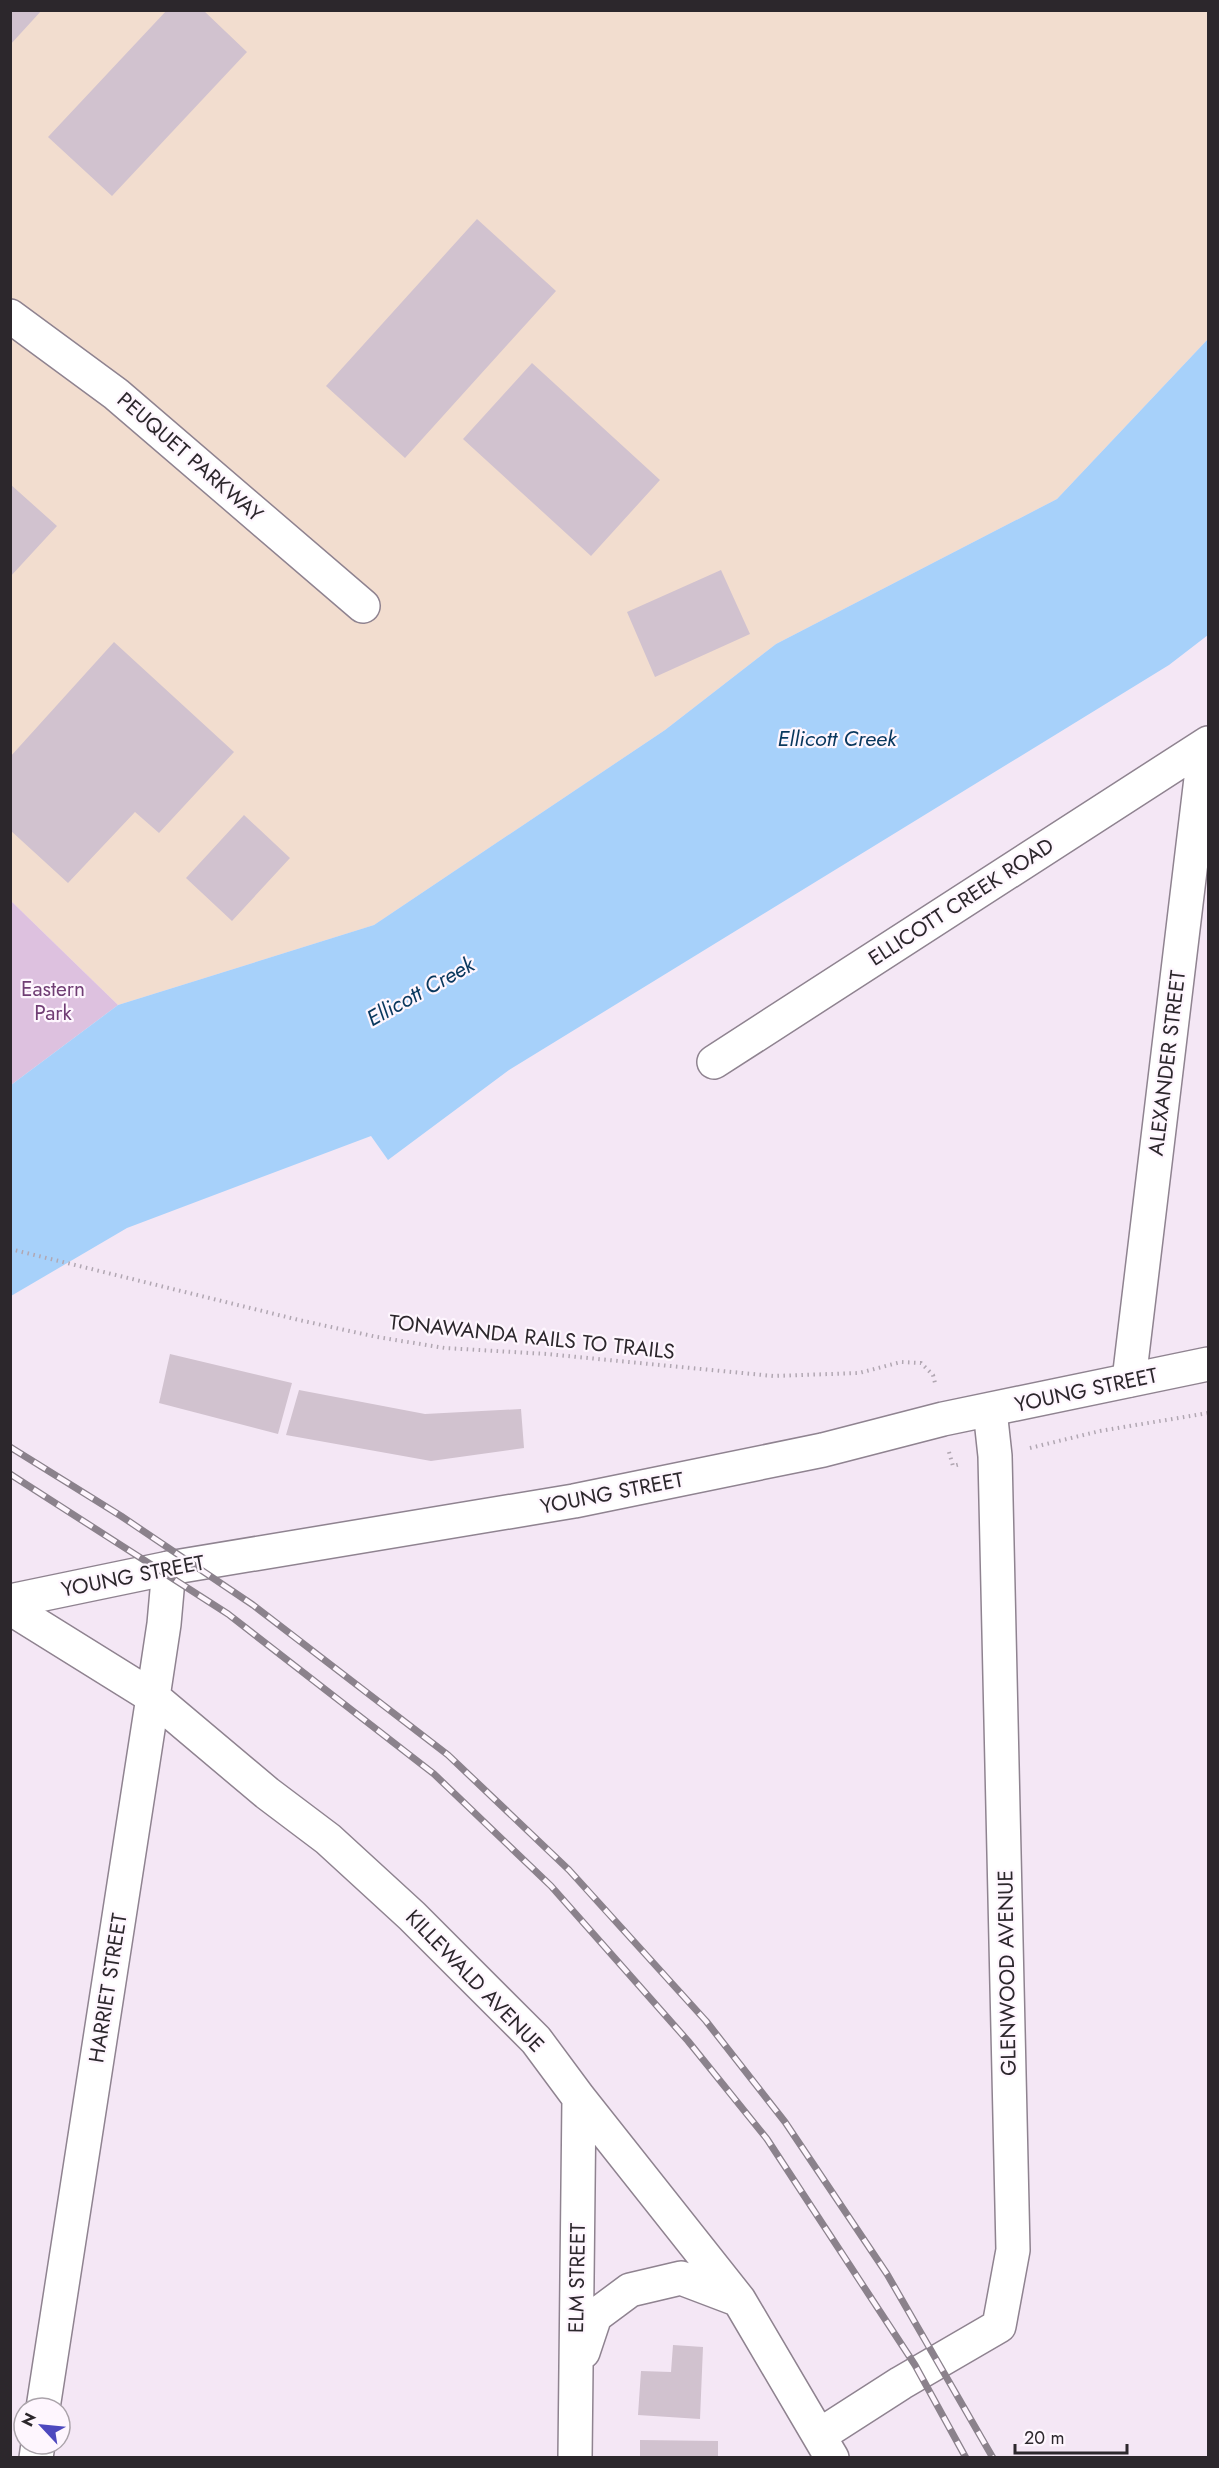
<svg xmlns="http://www.w3.org/2000/svg" width="1219" height="2468" viewBox="0 0 1219 2468" font-family="Jost,sans-serif">
  <style>
    .industrial { fill: #f2ddcf }
    .green { fill: #ddc1df }
    .water { fill: #a7d1fa }
    .building { fill: #d1c2cf }
    .lines { fill: none; stroke-linecap: round; stroke-linejoin: round }
    .minor-casing { stroke: #8f8390; stroke-width: 36 }
    .tertiary-casing { stroke: #8f8390; stroke-width: 36 }
    .path { stroke: #b1a7b2; stroke-width: 4; stroke-dasharray: 1.5 4.5; stroke-linecap: butt }
    .minor { stroke: #fff; stroke-width: 33 }
    .tertiary { stroke: #fff; stroke-width: 33 }
    .rail-casing { stroke: #8b828c; stroke-width: 7 }
    .rail { stroke: #fef6fe; stroke-width: 4.5; stroke-dasharray: 14; stroke-linecap: butt }
    .labels { text-anchor: middle; dominant-baseline: central; stroke-width: 4.5; stroke-linejoin: round; paint-order: stroke }
    .street-label { font-size: 21px; fill: #2c272c; stroke: #fef6fe }
    .park-label { font-size: 21px; fill: #703e74; stroke: #fef6fe }
    .water-label { font-size: 22px; font-style: italic; fill: #08375d; stroke: #fef6fe }
  </style>
  <rect width="100%" height="100%" fill="#f4e7f5"/>
  <path class="industrial" d="M10 11H1208V339L1057 499 776 644 665 730 374 925 118 1005 11 901Z"/>
  <path class="green" d="M11 901 118 1005 11 1085Z"/>
  <path class="water" d="M1208 339V635L1169 665 509 1070 388 1160 371 1136 127 1228 11 1296V1085L118 1005 374 925 665 730 776 644 1057 499Z"/>
  <path class="building" d="M10 10H42L10 45Z
    M167 10H203L247 52 112 196 48 137Z
    M477 219 556 291 405 458 326 386Z
    M532 363 660 480 591 556 463 439Z
    M10 484 57 526 10 577Z
    M721 570 750 634 655 677 627 612Z
    M114 642 234 752 159 833 135 812 68 883 10 830V757Z
    M244 815 290 858 232 921 186 878Z
    M170 1354 292 1383 278 1434 159 1403Z
    M299 1390 425 1414 521 1409 524 1448 431 1461 286 1435Z
    M673 2345 703 2347 700 2419 638 2415 641 2371 671 2372Z
    M640 2440 718 2441V2458H640Z"/>
  <g class="lines">
    <g class="minor-casing">
      <path id="minor" d="M10 316 116 394 363 606
        M714 1062 1208 743
        M1129 1380 1205 745
        M10 1608 153 1697 267 1793 328 1839 412 1916 536 2040 579 2098 739 2300 832 2458
        M583 2352 595 2316 630 2290 681 2278 739 2300
        M43 2408 153 1697 164 1624 169 1568
        M820 2435 901 2383 999 2326 1013 2250 995 1456 990 1410
        M36 2458 38 2444
        M575 2458 579 2098"/>
    </g>
    <g class="tertiary-casing">
      <path id="tertiary" d="M10 1601 169 1568 574 1501 823 1450 943 1419 1208 1364"/>
    </g>
    <path class="path" d="M10 1249 299 1320 377 1337 445 1348 547 1354 773 1376 859 1373 901 1362 921 1363 933 1375 935 1383
      M1030 1448 1100 1431 1208 1413
      M949 1452 953 1466 961 1464"/>
    <use href="#minor" class="minor"/>
    <use href="#tertiary" class="tertiary"/>
    <g class="rail-casing">
      <path id="rail" d="M10 1447 121 1516 253 1605 448 1755 569 1870 706 2021 785 2122 887 2274 993 2458
        M10 1474 228 1614 434 1774 551 1886 688 2041 767 2139 915 2365 966 2458"/>
    </g>
    <use href="#rail" class="rail"/>
  </g>
  <g class="labels">
    <g class="street-label">
      <text transform="translate(190 457) rotate(41)">PEUQUET PARKWAY</text>
      <text transform="translate(961 902) rotate(-33)">ELLICOTT CREEK ROAD</text>
      <text transform="translate(1167 1063) rotate(-83)">ALEXANDER STREET</text>
      <text transform="translate(532 1337) rotate(6)">TONAWANDA RAILS TO TRAILS</text>
      <text transform="translate(1086 1390) rotate(-12)">YOUNG STREET</text>
      <text transform="translate(612 1493) rotate(-11)">YOUNG STREET</text>
      <text transform="translate(133 1576) rotate(-11)">YOUNG STREET</text>
      <text transform="translate(1007 1973) rotate(-91)">GLENWOOD AVENUE</text>
      <text transform="translate(475 1981) rotate(46)">KILLEWALD AVENUE</text>
      <text transform="translate(108 1988) rotate(-81)">HARRIET STREET</text>
      <text transform="translate(577 2278) rotate(-89)">ELM STREET</text>
    </g>
    <g class="park-label">
      <text x="53" y="989">Eastern<tspan x="53" dy="24">Park</tspan></text>
    </g>
    <g class="water-label">
      <text x="837" y="738">Ellicott Creek</text>
      <text transform="translate(420 991) rotate(-29)">Ellicott Creek</text>
    </g>
  </g>
  <rect width="1219" height="2468" fill="none" stroke="#2c272c" stroke-width="24"/>
  <g transform="translate(42 2426) rotate(296)"><circle r="28" fill="#fef6fe" stroke="#aaa3aa" stroke-width="1.5"/>
  <path d="M0-4.5L10 22L0 15L-10 22Z" fill="#4d48be"/>
  <text y="-9" font-size="16" font-weight="bold" text-anchor="middle" fill="#2c272c">N</text>
  </g>
  <path d="M1015 2444v9h112v-9" fill="none" stroke="#2c272c" stroke-width="3"/>
  <text x="1024" y="2444" font-size="18" fill="#2c272c" stroke="#fef6fe" stroke-width="4.5" paint-order="stroke">20 m</text>
</svg>
